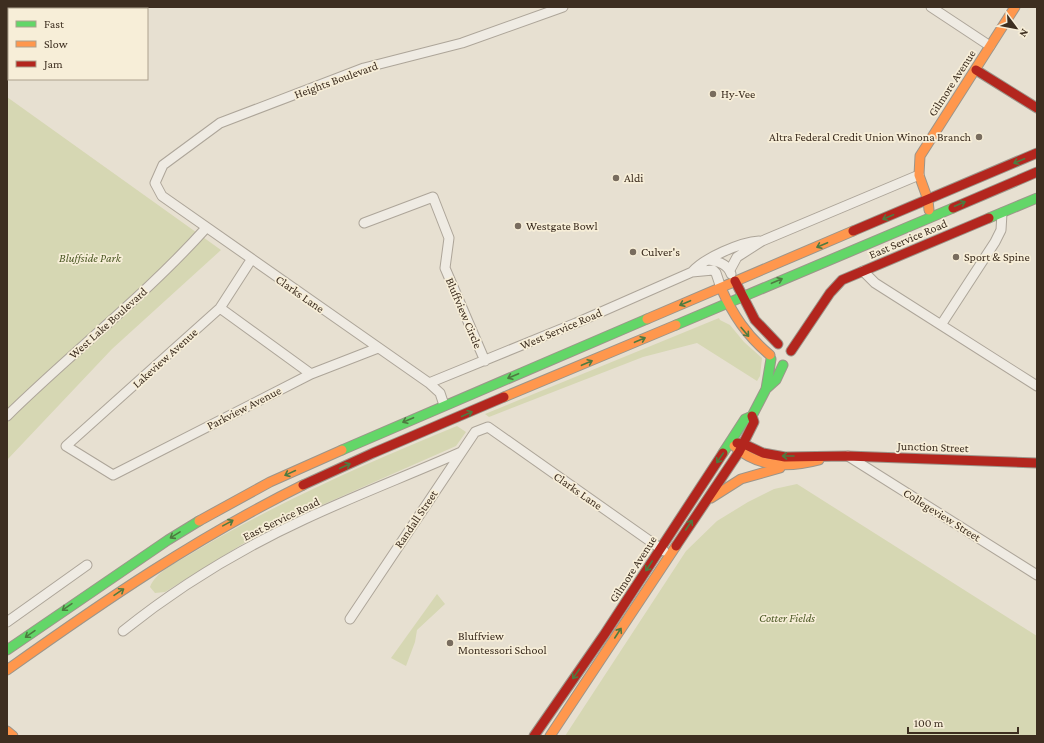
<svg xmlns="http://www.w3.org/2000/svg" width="1044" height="743" viewBox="0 0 1044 743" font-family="'Crimson Pro',serif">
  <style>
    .green { fill: #d6d7b3 }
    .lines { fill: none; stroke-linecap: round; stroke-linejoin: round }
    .street-casing { stroke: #ada599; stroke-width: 11 }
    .fast-casing { stroke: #9c958a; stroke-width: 11 }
    .slow-casing { stroke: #9c958a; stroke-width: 11 }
    .jam-casing { stroke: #9c958a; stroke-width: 11 }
    .street { stroke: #efebe3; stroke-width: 9 }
    .fast { stroke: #63d668; stroke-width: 9 }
    .slow { stroke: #ff974d; stroke-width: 9 }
    .jam { stroke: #b3261e; stroke-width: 9 }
    .oneway { stroke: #4e7a40 }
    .poi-dot { fill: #786c5e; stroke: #f7eed8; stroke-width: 1.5 }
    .labels { text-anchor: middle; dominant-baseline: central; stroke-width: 3.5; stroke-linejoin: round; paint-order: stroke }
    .street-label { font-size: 12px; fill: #3d2e20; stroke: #f7eed8 }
    .poi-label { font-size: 12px; fill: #3d2e20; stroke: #f7eed8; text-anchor: start }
    .park-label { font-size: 12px; font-style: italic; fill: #4d5a26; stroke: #f7eed8 }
  </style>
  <rect width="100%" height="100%" fill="#e7e0d1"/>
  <path class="green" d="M7 97 221 250 112 349 7 460Z
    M719 318 720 320 730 325 744 342 762 358 760 376 757 381 697 343 643 357 489 417 485 414Z
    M457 426 466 432 456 446 306 512 249 540 165 592 155 593 150 587C156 571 180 561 194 552 278 502 367 463 457 426Z
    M797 484 1037 636V736H565L686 551 717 521 748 502 774 489Z
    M437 594 445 604 417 630 415 642 406 666 391 658Z"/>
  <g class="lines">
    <g class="street-casing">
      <path id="street" d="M931 7 990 46
        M364 223 433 197 449 238 445 268 485 361
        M251 260 220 308 66 446 113 475 311 374 378 348
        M708 260C718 261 728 264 731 274
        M730 270 737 257 762 241 919 175
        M863 271 875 283 1037 386
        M692 272C704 258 741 242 759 241
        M220 308 311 374
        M941 325 995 242 1001 230 1002 213
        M429 383 576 323 692 272 713 270 716 273 721 288
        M444 405 440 393 429 383 162 196 155 183 163 165 220 123 364 68 462 43 563 7
        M7 416C72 352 145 296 206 228
        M848 456 1037 575
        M350 619 475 432 488 427 664 551
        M7 622 87 565
        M123 631C179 586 240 549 305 519 356 495 409 475 461 452"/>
    </g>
    <g class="fast-casing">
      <path id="fast" d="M989 218 1037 198
        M676 325 953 208
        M766 389 771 359
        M342 450 647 319
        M723 453 745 419 752 416 766 389 776 380 783 365
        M7 650 168 540 199 521"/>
    </g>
    <g class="slow-casing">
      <path id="slow" d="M919 175 920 156 1015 7
        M919 175 928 200 929 210
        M721 288C733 315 747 336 770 355
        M647 319 853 231
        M504 397 676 325
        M734 446C758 468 789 468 819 460
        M711 498 741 479 780 468
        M199 521 270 482 342 450
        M7 670C104 601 196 538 303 485
        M7 731 13 736
        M550 736 676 546"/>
    </g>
    <g class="jam-casing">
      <path id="jam" d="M976 70 1037 108
        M953 208 1037 172
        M853 231 1037 153
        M735 281 755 320 778 344
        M791 351 830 293 842 280 989 218
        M737 443 744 444 763 453 785 457 847 456 1037 463
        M303 485 373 453 504 397
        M676 546 739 452 754 422 752 416
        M534 736 604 635 723 453"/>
    </g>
    <use href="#street" class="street"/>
    <use href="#fast" class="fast"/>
    <use href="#slow" class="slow"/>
    <use href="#jam" class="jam"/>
  </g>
  <defs><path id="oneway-shaft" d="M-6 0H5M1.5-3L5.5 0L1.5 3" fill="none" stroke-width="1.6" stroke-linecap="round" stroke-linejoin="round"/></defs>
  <g class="oneway">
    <use href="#oneway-shaft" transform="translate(1019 161) rotate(157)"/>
    <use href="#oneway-shaft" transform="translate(960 204) rotate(-23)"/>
    <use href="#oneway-shaft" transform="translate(888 217) rotate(157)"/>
    <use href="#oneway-shaft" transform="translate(822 245) rotate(157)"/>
    <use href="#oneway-shaft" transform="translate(777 281) rotate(-23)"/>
    <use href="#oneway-shaft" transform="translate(685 303) rotate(157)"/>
    <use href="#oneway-shaft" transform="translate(745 332) rotate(50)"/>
    <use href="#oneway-shaft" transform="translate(640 340) rotate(-23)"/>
    <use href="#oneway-shaft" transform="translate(587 363) rotate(-23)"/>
    <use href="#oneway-shaft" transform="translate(513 376) rotate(157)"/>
    <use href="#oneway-shaft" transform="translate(467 414) rotate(-24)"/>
    <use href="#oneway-shaft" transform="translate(408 420) rotate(157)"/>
    <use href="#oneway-shaft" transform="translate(788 456) rotate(-180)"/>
    <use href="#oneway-shaft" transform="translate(720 458) rotate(124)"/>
    <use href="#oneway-shaft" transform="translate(345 466) rotate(-24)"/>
    <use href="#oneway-shaft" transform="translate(290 473) rotate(155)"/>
    <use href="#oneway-shaft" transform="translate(228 523) rotate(-29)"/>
    <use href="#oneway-shaft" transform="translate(689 525) rotate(-56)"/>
    <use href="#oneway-shaft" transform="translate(175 535) rotate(148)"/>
    <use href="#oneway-shaft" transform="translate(649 566) rotate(123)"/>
    <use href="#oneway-shaft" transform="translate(119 592) rotate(-34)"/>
    <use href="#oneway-shaft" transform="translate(67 607) rotate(145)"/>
    <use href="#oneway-shaft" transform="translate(618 633) rotate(-57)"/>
    <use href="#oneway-shaft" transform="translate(30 634) rotate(145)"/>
    <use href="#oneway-shaft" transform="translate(576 674) rotate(125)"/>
  </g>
  <g class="poi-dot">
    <circle cx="713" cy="94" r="4"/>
    <circle cx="979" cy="137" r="4"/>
    <circle cx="616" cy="178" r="4"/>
    <circle cx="518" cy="226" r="4"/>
    <circle cx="633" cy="252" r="4"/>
    <circle cx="956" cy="257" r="4"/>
    <circle cx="450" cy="643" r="4"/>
  </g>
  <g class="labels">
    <g class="street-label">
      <text transform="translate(336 80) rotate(-20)">Heights Boulevard</text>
      <text transform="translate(952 83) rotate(-57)">Gilmore Avenue</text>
      <text transform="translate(908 239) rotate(-23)">East Service Road</text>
      <text transform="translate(300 294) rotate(35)">Clarks Lane</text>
      <text transform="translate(464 313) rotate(67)">Bluffview Circle</text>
      <text transform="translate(108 323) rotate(-42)">West Lake Boulevard</text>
      <text transform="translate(561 329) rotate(-23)">West Service Road</text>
      <text transform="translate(165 358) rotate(-42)">Lakeview Avenue</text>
      <text transform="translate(244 408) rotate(-27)">Parkview Avenue</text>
      <text transform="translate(933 447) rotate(2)">Junction Street</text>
      <text transform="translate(578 491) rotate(35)">Clarks Lane</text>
      <text transform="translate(942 515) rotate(32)">Collegeview Street</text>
      <text transform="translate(281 519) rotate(-26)">East Service Road</text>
      <text transform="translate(416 519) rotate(-56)">Randall Street</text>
      <text transform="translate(633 569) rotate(-57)">Gilmore Avenue</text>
    </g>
    <g class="poi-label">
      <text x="721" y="94">Hy-Vee</text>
      <text x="971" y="137" text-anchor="end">Altra Federal Credit Union Winona Branch</text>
      <text x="624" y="178">Aldi</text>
      <text x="526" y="226">Westgate Bowl</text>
      <text x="641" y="252">Culver's</text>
      <text x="964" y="257">Sport &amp; Spine</text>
      <text x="458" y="636">Bluffview<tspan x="458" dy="14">Montessori School</tspan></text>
    </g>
    <g class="park-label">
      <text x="90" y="258">Bluffside Park</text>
      <text x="787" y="618">Cotter Fields</text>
    </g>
  </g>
  <rect width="1044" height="743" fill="none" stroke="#3d2e20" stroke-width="16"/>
  <rect x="8" y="8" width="140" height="72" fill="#f7eed8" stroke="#ada18e"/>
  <rect x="16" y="21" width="20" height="6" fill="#63d668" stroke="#ada18e"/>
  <text x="44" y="28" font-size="12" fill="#3d2e20">Fast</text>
  <rect x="16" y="41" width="20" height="6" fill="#ff974d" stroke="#ada18e"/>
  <text x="44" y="48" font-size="12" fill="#3d2e20">Slow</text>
  <rect x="16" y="61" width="20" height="6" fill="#b3261e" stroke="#ada18e"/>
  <text x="44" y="68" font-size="12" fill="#3d2e20">Jam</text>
  <g transform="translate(1016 28) rotate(122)" stroke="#f7eed8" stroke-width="3" paint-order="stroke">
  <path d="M0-3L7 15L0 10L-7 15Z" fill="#3d2e20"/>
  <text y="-6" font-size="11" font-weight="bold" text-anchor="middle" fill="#3d2e20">N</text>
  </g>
  <path d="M908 727v6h110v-6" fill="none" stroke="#3d2e20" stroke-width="2"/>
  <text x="914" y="727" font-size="12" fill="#3d2e20" stroke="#f7eed8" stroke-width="3" paint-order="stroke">100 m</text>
</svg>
